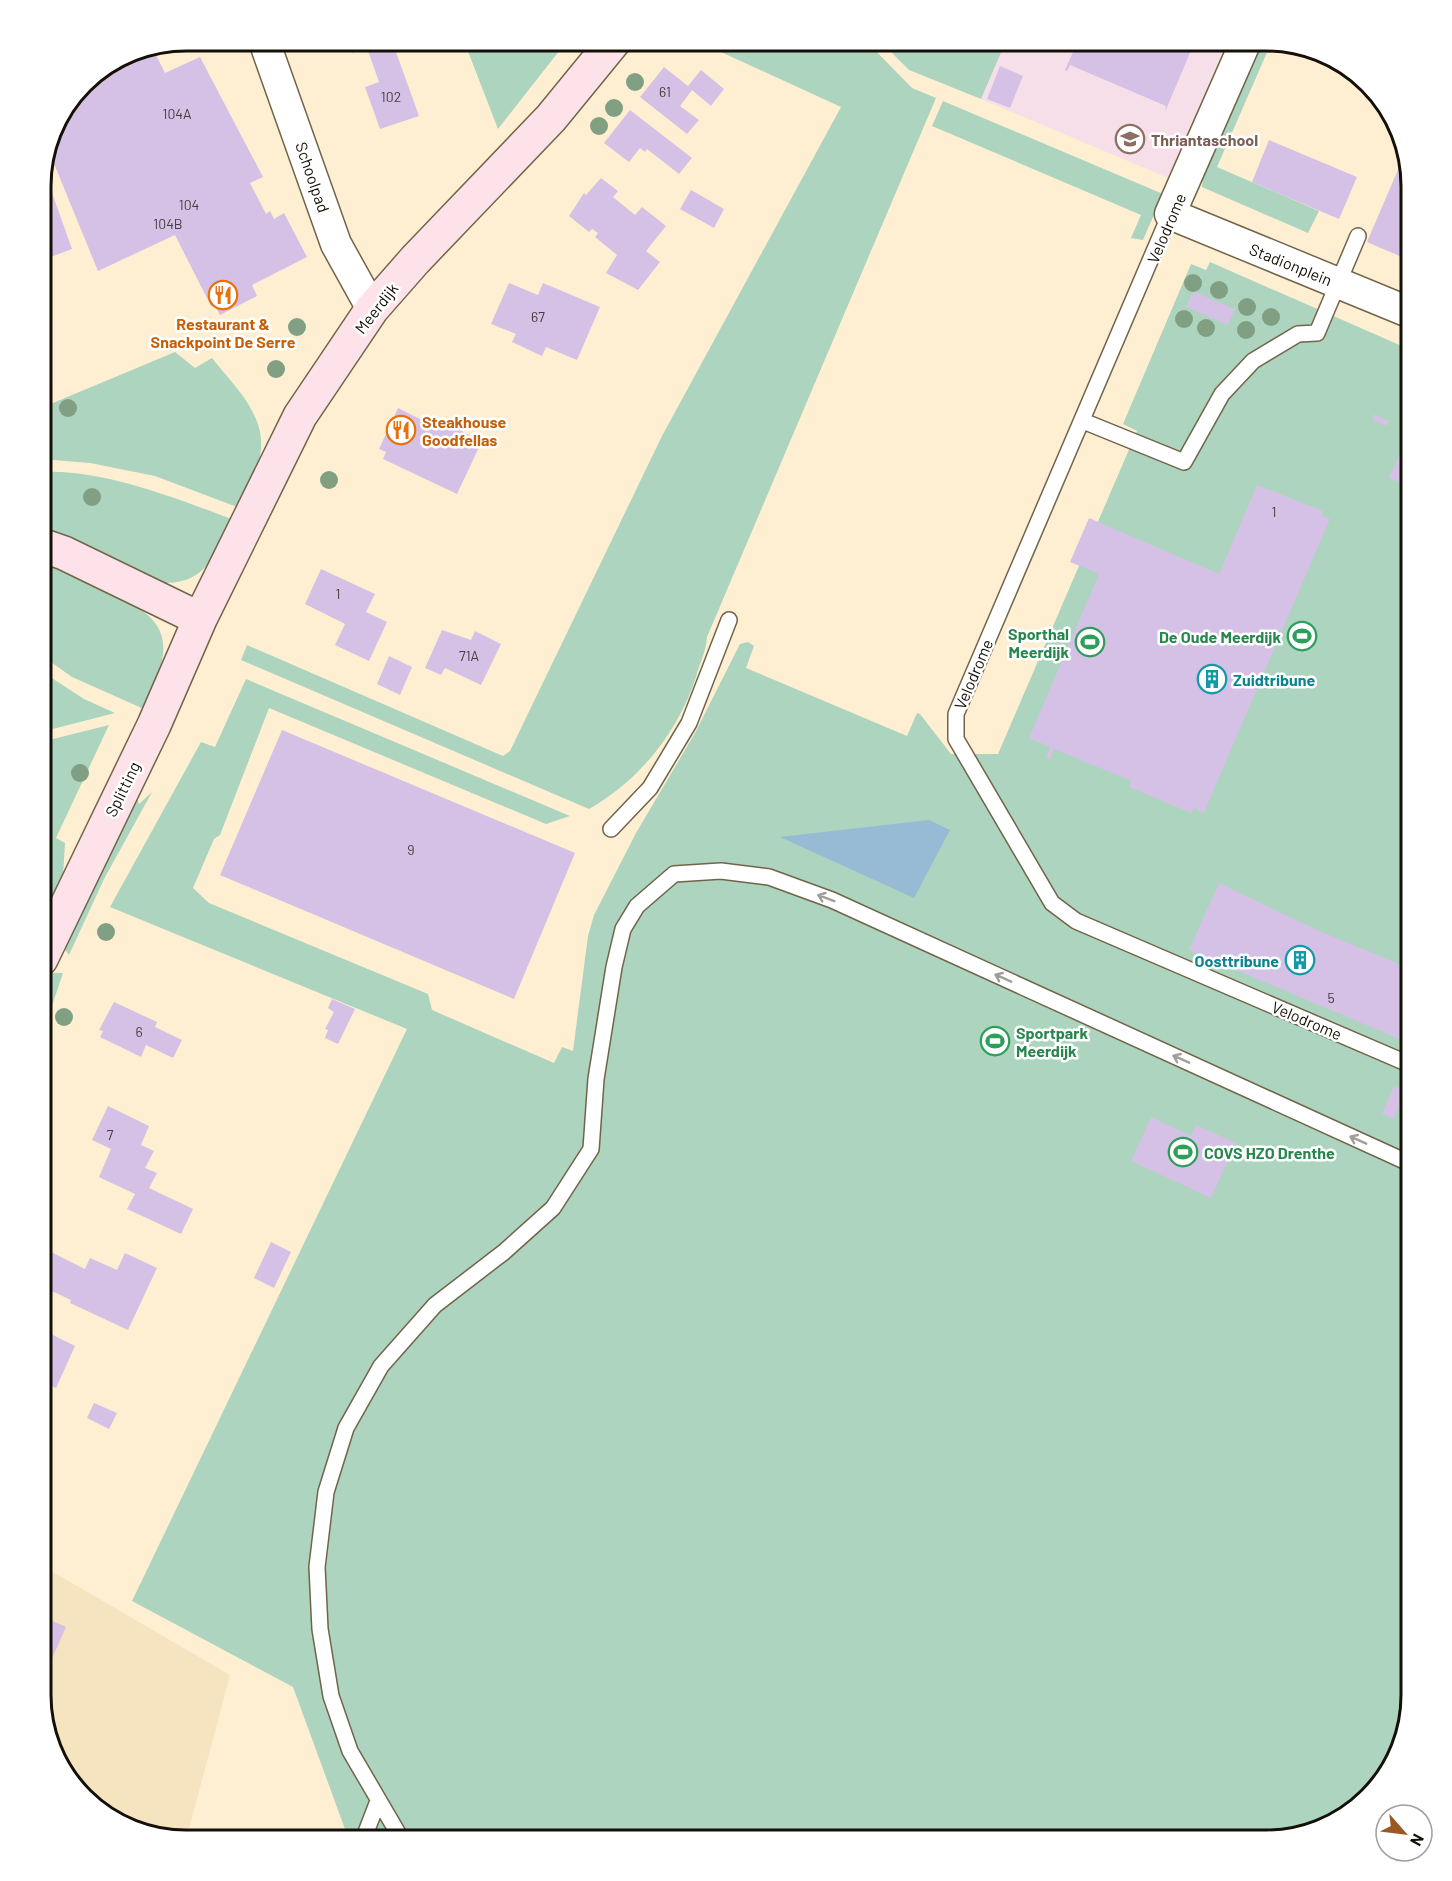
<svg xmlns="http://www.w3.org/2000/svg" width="1452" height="1881" viewBox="0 0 1452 1881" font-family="Barlow,sans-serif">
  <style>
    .built { fill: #f6e3bf }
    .education { fill: #f7dfea }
    .green { fill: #acd4be }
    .water { fill: #97bbd5 }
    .building { fill: #d4c1e5 }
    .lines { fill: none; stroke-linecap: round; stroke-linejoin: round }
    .lane-casing { stroke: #71644a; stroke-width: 18 }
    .street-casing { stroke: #71644a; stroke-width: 33 }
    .secondary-casing { stroke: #71644a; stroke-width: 36 }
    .lane { stroke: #fff; stroke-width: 15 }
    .street { stroke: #fff; stroke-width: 30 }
    .secondary { stroke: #fee2e9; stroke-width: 33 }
    .tree { fill: #81a083 }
    .oneway { stroke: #a19f9c }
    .labels { text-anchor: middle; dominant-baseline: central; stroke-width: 5; stroke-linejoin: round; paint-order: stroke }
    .number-label { font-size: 14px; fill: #453c3e }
    .education-label { font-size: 16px; font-weight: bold; fill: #785e54; stroke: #fff; text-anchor: start }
    .street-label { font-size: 16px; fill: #151007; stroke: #fff }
    .food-label { font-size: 16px; font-weight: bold; fill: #c56008; stroke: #fff }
    .leisure-label { font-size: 16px; font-weight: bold; fill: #27864d; stroke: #fff; text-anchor: end }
    .culture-label { font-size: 16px; font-weight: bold; fill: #0d838f; stroke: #fff; text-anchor: start }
    .rim { fill: none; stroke: #151007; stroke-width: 3 }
  </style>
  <rect width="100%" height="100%" fill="#feefd2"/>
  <path class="built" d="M41 1565 230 1675 186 1840 114 1821 65 1776 41 1695Z"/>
  <path class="education" d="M1006 41H1227L1168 178 981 99Z"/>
  <path class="green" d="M464 41H586L579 49 567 41 498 129Z
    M697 41H866L912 88 936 98 707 637C706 652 700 662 696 677 678 732 640 780 589 809L241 660 247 645 503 756 510 751 662 436 841 107Z
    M880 41H1006L981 99 909 70Z
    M1260 41H1272L1217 167 1319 211 1308 233 1202 187 1203 176Z
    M943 101 1163 194 1143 240 1131 238 1141 215 932 126Z
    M1210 262 1411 350V1695L1392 1767 1347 1816 1266 1840H349L293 1687 132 1601 407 1029 110 907 201 742 215 747 246 679 570 816 546 824 269 708 220 835 214 839 193 888 209 903 428 994 432 1010 554 1063 562 1047 573 1051 588 936 594 915 636 833 695 733 740 644 748 642 754 646 746 668 907 736 917 713 920 714 951 754H998L1137 431 1123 424 1191 264 1206 270Z
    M175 352 195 368 212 358C234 386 268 416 260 456 257 473 245 491 237 507L155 476 90 463 41 459V408Z
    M41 472C99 468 177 498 231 519 214 553 209 582 166 583L71 539 41 529Z
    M41 562 133 605C182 632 161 669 144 709L72 677 41 655Z
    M41 671 84 699 115 713 41 732Z
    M109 725 56 838 65 843 63 876 41 925V742Z
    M152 792 104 879 69 955 64 948 136 794 139 804Z
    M51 973H63L41 1038V995Z"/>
  <path class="water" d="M929 820 950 830 914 898 780 837Z"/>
  <path class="building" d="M348 41H378L380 45 392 41 419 116 380 129 365 87 379 82 367 48 352 53Z
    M1078 41H1195L1165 112 1166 106 1070 65 1067 71 1065 70Z
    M152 47 165 73 200 57 263 177 250 183 266 214 270 211 274 219 284 213 307 257 252 285 257 296 220 315 214 304 211 306 175 235 98 271 48 149 55 122 90 77 131 51Z
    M1000 66 1023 76 1010 108 987 99Z
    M664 67 688 86 701 70 724 89 711 106 692 90 680 106 699 120 687 134 640 97Z
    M630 110 692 158 679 174 647 149 645 152 640 148 629 162 604 143Z
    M1269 140 1357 177 1339 219 1252 182Z
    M1403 158 1412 186 1411 261 1367 242Z
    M601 178 618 191 613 197 635 215 642 207 666 226 646 251 660 262 638 290 606 273 617 255 595 237 598 233 592 229 589 232 569 216 584 193 586 195Z
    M51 190 72 249 48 258 41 238V194Z
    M691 190 724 209 714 228 680 209Z
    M509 283 538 295 543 283 600 307 577 360 546 347 542 356 512 342 516 334 491 324Z
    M1193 291 1235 309 1228 325 1186 307Z
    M398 408 426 422 429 415 482 441 457 494 383 459 386 452 379 449Z
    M1374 414 1389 421 1387 426 1372 420Z
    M1411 429V494L1400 489 1402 484 1389 478Z
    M1257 485 1323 511 1321 515 1330 519 1204 813 1194 808 1191 813 1129 787 1131 781 1054 749 1050 759 1046 757 1050 747 1029 738 1099 574 1070 562 1089 518 1219 574Z
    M321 569 375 594 366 612 387 622 369 661 335 645 345 624 305 604Z
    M442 630 471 640 475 631 501 644 481 685 445 668 441 675 425 668Z
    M389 656 412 667 400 695 377 684Z
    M282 730 575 853 514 999 220 875Z
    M1219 883 1315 929 1411 969V1044L1189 950Z
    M332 999 355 1009 338 1044 325 1038 328 1030 325 1029 334 1012 328 1008Z
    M114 1002 157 1022 155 1027 182 1040 173 1058 146 1045 141 1057 100 1037 103 1031 99 1030Z
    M1394 1086 1406 1091 1394 1119 1382 1114Z
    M108 1106 149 1126 141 1145 154 1151 145 1168 157 1173 149 1188 193 1209 181 1234 127 1209 135 1194 99 1177 111 1149 92 1140Z
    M1151 1117 1191 1136 1196 1125 1236 1143 1211 1198 1131 1161Z
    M271 1242 291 1252 274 1288 254 1278Z
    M47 1250 85 1269 90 1258 117 1270 125 1253 157 1268 128 1330 70 1303 71 1300 41 1286V1265Z
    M41 1329 75 1346 56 1388 41 1381Z
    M94 1403 117 1413 109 1429 87 1418Z
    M41 1616 66 1627 41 1683Z"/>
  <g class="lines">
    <g class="lane-casing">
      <path id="lane" d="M1170 214 956 714V739L1052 903 1076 921 1411 1065
        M1083 421 1184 462 1222 394 1253 361 1298 334 1317 333 1358 236
        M611 829 650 788 689 723 729 620
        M363 1840 378 1801
        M402 1840 350 1751 331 1696 320 1629 317 1567 326 1492 346 1428 381 1366 435 1305 504 1252 553 1208 591 1149 596 1079 614 967 623 929 637 906 674 874 721 871 769 877 832 900 1411 1164"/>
    </g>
    <g class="street-casing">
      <path id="street" d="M264 41 336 244 372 309
        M1246 41 1170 214 1411 313"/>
    </g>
    <g class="secondary-casing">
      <path id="secondary" d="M41 545 64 553 200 619
        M41 959 154 725 200 619 300 416 372 309 415 260 551 118 614 41"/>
    </g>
    <use href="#lane" class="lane"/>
    <use href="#street" class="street"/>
    <use href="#secondary" class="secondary"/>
  </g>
  <g class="tree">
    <circle cx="635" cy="82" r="9"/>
    <circle cx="614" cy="108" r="9"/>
    <circle cx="599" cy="126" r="9"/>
    <circle cx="1193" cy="283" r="9"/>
    <circle cx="1219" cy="290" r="9"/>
    <circle cx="1247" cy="307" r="9"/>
    <circle cx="1271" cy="317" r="9"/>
    <circle cx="1184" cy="319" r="9"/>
    <circle cx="297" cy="327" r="9"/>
    <circle cx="1206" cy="328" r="9"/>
    <circle cx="1246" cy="330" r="9"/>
    <circle cx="276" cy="369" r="9"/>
    <circle cx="68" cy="408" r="9"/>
    <circle cx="329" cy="480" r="9"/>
    <circle cx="92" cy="497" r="9"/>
    <circle cx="80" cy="773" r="9"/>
    <circle cx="106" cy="932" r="9"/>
    <circle cx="64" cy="1017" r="9"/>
  </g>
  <defs><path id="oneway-shaft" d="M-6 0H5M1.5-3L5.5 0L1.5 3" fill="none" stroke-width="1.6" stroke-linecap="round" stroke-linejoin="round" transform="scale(1.5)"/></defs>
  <g class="oneway">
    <use href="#oneway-shaft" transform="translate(826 898) rotate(-159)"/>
    <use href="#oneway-shaft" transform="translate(1003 978) rotate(-156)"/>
    <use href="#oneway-shaft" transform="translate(1181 1059) rotate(-156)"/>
    <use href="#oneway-shaft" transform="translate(1358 1140) rotate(-156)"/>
  </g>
  <defs>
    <g id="school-ring" transform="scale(1.5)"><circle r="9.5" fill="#fff" stroke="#8d6e63" stroke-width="1.5"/><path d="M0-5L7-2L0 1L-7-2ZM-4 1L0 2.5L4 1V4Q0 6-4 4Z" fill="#8d6e63"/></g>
    <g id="restaurant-ring" transform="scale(1.5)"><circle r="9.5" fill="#fff" stroke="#e8710a" stroke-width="1.5"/><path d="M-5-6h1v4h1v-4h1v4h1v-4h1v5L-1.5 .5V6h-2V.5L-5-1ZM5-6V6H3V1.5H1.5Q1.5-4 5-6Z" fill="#e8710a"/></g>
    <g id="stadium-ring" transform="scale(1.5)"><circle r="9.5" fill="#fff" stroke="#2e9e5b" stroke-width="1.5"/><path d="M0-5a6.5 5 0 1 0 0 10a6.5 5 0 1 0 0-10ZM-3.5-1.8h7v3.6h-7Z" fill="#2e9e5b"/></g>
    <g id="building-ring" transform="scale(1.5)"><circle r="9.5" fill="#fff" stroke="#0f9aa8" stroke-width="1.5"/><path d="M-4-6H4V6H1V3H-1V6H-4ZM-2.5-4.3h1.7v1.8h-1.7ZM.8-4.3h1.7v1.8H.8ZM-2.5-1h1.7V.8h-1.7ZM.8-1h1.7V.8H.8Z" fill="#0f9aa8"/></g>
  </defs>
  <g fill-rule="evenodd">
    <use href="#school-ring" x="1130" y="139"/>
    <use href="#restaurant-ring" x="223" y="295"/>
    <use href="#restaurant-ring" x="401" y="430"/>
    <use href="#stadium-ring" x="1302" y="636"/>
    <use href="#stadium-ring" x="1090" y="642"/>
    <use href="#building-ring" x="1212" y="679"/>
    <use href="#building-ring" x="1300" y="960"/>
    <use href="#stadium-ring" x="995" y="1041"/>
    <use href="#stadium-ring" x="1183" y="1152"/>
  </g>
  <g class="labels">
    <g class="number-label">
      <text x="665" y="91">61</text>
      <text x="391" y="96">102</text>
      <text x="177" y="113">104A</text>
      <text x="189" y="204">104</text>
      <text x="168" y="223">104B</text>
      <text x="538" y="316">67</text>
      <text x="1274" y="511">1</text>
      <text x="338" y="593">1</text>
      <text x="469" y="655">71A</text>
      <text x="411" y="849">9</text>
      <text x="1331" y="997">5</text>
      <text x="139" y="1031">6</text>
      <text x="110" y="1134">7</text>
    </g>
    <g class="education-label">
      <text x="1151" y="139">Thriantaschool</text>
    </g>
    <g class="street-label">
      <text transform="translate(313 177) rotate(71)">Schoolpad</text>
      <text transform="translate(1166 228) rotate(-67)">Velodrome</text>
      <text transform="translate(1291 264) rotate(22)">Stadionplein</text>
      <text transform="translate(376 308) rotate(-52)">Meerdijk</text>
      <text transform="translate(973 674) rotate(-67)">Velodrome</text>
      <text transform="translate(122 789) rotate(-64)">Splitting</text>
      <text transform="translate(1307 1020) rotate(23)">Velodrome</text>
    </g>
    <g class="food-label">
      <text x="223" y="323">Restaurant &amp;<tspan x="223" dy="18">Snackpoint De Serre</tspan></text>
      <text x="422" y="421" text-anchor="start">Steakhouse<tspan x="422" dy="18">Goodfellas</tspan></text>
    </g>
    <g class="leisure-label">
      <text x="1069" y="633">Sporthal<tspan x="1069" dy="18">Meerdijk</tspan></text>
      <text x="1281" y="636">De Oude Meerdijk</text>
      <text x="1016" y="1032" text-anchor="start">Sportpark<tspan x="1016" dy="18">Meerdijk</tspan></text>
      <text x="1204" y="1152" text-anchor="start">COVS HZO Drenthe</text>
    </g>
    <g class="culture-label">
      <text x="1233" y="679">Zuidtribune</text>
      <text x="1279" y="960" text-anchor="end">Oosttribune</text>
    </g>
  </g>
  <path d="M0 0H1452V1881H0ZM186 51H1266A135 135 0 0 1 1401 186V1695A135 135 0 0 1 1266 1830H186A135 135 0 0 1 51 1695V186A135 135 0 0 1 186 51Z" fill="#fff" fill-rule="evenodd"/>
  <path class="rim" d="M186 51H1266A135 135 0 0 1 1401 186V1695A135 135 0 0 1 1266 1830H186A135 135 0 0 1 51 1695V186A135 135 0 0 1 186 51Z"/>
  <g transform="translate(1404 1833) rotate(118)"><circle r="28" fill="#ffffff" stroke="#a19f9c" stroke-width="1.5"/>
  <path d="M0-4.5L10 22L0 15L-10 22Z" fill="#9a5924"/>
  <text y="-9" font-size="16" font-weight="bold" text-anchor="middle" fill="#151007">N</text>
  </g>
</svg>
